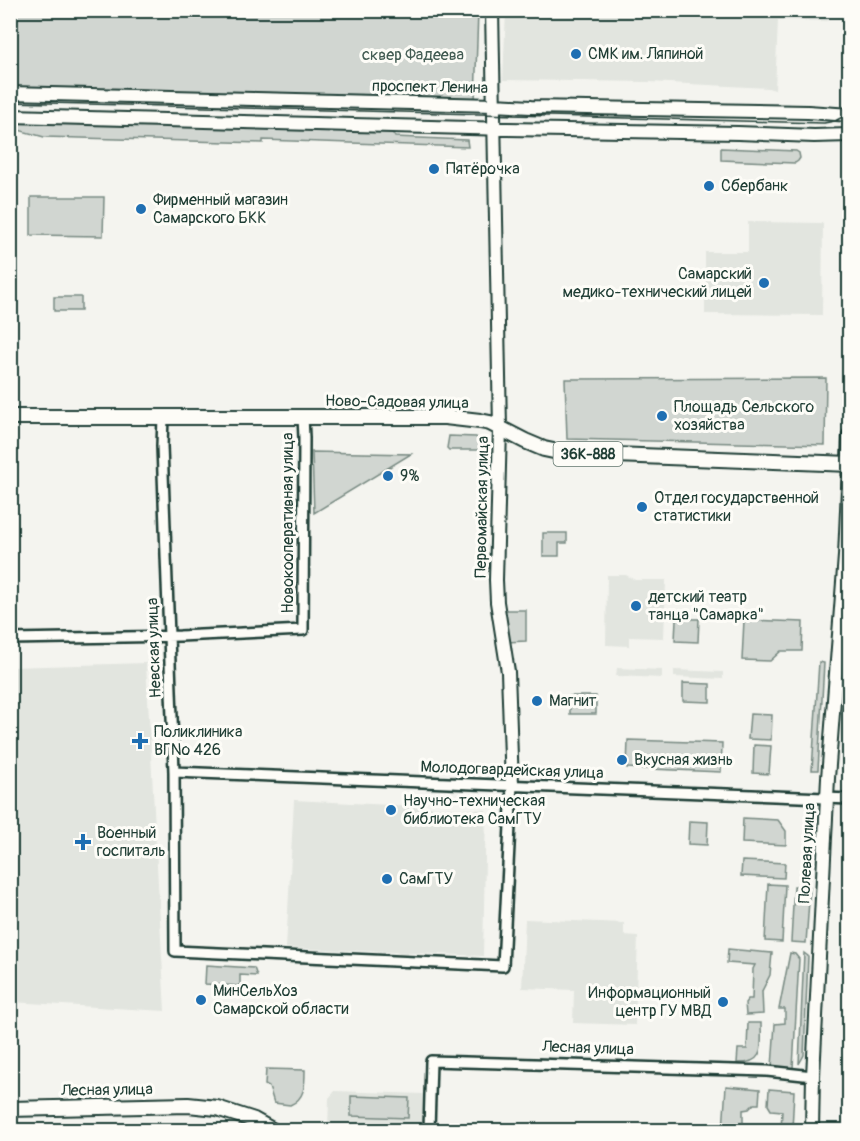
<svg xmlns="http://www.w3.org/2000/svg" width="860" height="1141" viewBox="0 0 860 1141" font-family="Pangolin,sans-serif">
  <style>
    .built { fill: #e2e5df }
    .green { fill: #d1d6d1; stroke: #788a82; stroke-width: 1.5 }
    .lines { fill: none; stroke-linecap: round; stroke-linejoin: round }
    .street-casing { stroke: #1f3d34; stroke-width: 14 }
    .secondary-casing { stroke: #1f3d34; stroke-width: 16 }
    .primary-casing { stroke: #1f3d34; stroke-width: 18 }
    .street { stroke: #fdfcf7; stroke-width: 9 }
    .secondary { stroke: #fdfcf7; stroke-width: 12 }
    .primary { stroke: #fdfcf7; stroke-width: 14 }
    .tram { stroke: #1f3d34; stroke-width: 1.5 }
    .poi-dot { fill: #1f6fb2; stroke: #fdfcf7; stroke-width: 2 }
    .labels { text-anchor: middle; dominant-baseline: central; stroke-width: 6; stroke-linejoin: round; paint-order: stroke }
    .shield { fill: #fdfcf7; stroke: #62766e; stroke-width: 1.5 }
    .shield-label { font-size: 15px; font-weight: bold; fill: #1f3d34 }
    .poi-label { font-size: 16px; fill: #1f3d34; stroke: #fdfcf7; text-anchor: start }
    .park-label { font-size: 16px; fill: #435c53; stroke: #fdfcf7 }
    .street-label { font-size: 16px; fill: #1f3d34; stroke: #fdfcf7 }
  </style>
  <rect width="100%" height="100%" fill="#f4f4ef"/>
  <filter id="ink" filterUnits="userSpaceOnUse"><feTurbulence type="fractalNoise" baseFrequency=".0167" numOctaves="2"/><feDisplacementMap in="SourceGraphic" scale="12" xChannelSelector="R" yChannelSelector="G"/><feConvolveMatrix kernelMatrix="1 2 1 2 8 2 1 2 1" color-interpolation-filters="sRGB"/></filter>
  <g filter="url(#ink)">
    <path class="built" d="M506 11V10L829 11 828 21 778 20 775 90 768 88 649 82 503 80Z
      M748 222 823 223 822 315 705 314V252H748Z
      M607 575H626L635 580H666L664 638 629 637V646L606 645Z
      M146 663 165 1011 11 1002V667Z
      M617 668 662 670V678L616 676Z
      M674 670 723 672V679L674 677Z
      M294 800 486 810 483 956 286 948Z
      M525 919 624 923V935L638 936 635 1025 573 1023 574 990 522 988Z
      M335 1091 424 1094 423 1130H328L329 1098Z"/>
    <path class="green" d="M10 11H478L475 101 11 88Z
      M10 122 392 132 395 137 467 140 468 147 263 140V143L44 137 11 128Z
      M721 148 796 151 799 153 800 158 798 161 795 163 721 160Z
      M31 197H104L103 236 31 235Z
      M54 297H81V311H54Z
      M826 378 825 445 567 439 565 379Z
      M449 436 476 437 488 450H449L447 448Z
      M312 452 411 454 314 513Z
      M543 533H567V543H559V556H543Z
      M503 610H526V641L506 642Z
      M676 619H699L698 642 675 641Z
      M744 620 803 622 802 651H781L770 661 742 660Z
      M819 662 824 663 818 770H812Z
      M683 683 710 684V702L683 701Z
      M570 696H596V714H570Z
      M750 714 772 715 771 740 748 739Z
      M628 740 722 743 721 772 627 768Z
      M754 745 771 746 769 774 753 773Z
      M743 818 778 820 786 831V845L742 843Z
      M689 821 708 822 707 845 688 844Z
      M742 861 785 863 784 878 741 876Z
      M768 884 785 885 782 942 765 941Z
      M794 886 810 887 806 943 791 942Z
      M728 949 772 953 770 975 762 991 763 1014 746 1015 745 1003 748 999H752L753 969 755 965 727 963Z
      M790 953 795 954 799 959 793 1068 772 1067 775 1024 785 1023V1009H779Z
      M804 953 808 956 804 1055 799 1064Z
      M206 965 254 968 257 976 240 975V986L205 984Z
      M748 1023H761C761 1046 766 1064 737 1063L738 1049H747Z
      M266 1069 305 1070C305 1085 305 1099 290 1105L274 1103 269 1087 265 1085Z
      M726 1086 760 1089 759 1104H754L749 1109 743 1110V1130H723Z
      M769 1089 794 1091 792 1130H781L782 1111 771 1110 768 1105Z
      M351 1096 409 1098 408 1118 351 1116Z"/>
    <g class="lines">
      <g class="street-casing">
        <path id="street" d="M163 417 162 446 174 772 175 951 503 966 512 785
          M10 639 180 636 303 630 304 438 303 416
          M174 772 850 799
          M429 1130 431 1061 767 1071 813 1076"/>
      </g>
      <g class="secondary-casing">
        <path id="secondary" d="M492 10 500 428 496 580 497 602 508 672 512 785
          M10 93 494 105 531 107 808 112 850 115
          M10 116 508 129 738 133 814 136 850 135
          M812 1130 813 1076 828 778 845 556 849 464"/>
      </g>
      <g class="primary-casing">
        <path id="primary" d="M10 417H445L480 421 490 423 525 441 544 449 563 453 850 464
          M849 464 850 435
          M10 1109 188 1105 217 1108 254 1120 272 1130"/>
      </g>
      <use href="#street" class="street"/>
      <use href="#secondary" class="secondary"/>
      <use href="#primary" class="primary"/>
      <path class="tram" d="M10 102 824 123 835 121 850 113"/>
    </g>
  </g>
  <g class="poi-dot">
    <circle cx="576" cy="54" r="6"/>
    <circle cx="434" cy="169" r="6"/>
    <circle cx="709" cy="186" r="6"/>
    <circle cx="141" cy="209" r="6"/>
    <circle cx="764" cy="283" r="6"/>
    <circle cx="662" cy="416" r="6"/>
    <circle cx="388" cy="476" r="6"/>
    <circle cx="642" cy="507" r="6"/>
    <circle cx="636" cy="606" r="6"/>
    <circle cx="537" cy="701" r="6"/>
    <path d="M137 732h6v6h6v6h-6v6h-6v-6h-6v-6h6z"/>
    <circle cx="622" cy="760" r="6"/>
    <circle cx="391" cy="810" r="6"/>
    <path d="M80 833h6v6h6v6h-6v6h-6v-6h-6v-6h6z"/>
    <circle cx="387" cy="879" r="6"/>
    <circle cx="201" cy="1000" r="6"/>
    <circle cx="723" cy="1002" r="6"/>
  </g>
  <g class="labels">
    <rect class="shield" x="553.5" y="442" width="69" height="24" rx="4.5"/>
    <g class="shield-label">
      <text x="588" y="454">36К-888</text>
    </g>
    <g class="poi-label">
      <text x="588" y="54">СМК им. Ляпиной</text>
      <text x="446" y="169">Пятёрочка</text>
      <text x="721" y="186">Сбербанк</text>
      <text x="153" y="200">Фирменный магазин<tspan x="153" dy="18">Самарского БКК</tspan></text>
      <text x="752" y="274" text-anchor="end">Самарский<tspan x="752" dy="18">медико-технический лицей</tspan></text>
      <text x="674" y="407">Площадь Сельского<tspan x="674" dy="18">хозяйства</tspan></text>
      <text x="400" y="476">9%</text>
      <text x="654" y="498">Отдел государственной<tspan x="654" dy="18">статистики</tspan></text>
      <text x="648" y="597">детский театр<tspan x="648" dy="18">танца "Самарка"</tspan></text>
      <text x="549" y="701">Магнит</text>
      <text x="154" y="732">Поликлиника<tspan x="154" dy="18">ВГ№ 426</tspan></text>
      <text x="634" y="760">Вкусная жизнь</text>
      <text x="403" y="801">Научно-техническая<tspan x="403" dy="18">библиотека СамГТУ</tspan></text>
      <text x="97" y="833">Военный<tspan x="97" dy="18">госпиталь</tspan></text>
      <text x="399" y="879">СамГТУ</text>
      <text x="213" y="991">МинСельХоз<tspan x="213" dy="18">Самарской области</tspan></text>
      <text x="711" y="993" text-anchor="end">Информационный<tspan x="711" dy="18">центр ГУ МВД</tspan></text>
    </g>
    <g class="park-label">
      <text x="413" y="55">сквер Фадеева</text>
    </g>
    <g class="street-label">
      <text transform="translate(430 87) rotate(1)">проспект Ленина</text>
      <text transform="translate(397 402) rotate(1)">Ново-Садовая улица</text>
      <text transform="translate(482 507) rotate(-89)">Первомайская улица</text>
      <text transform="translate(288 523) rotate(-90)">Новокооперативная улица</text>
      <text transform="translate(154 648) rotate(-92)">Невская улица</text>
      <text transform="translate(512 770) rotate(2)">Молодогвардейская улица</text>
      <text transform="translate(807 853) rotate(-87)">Полевая улица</text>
      <text transform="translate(588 1048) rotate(2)">Лесная улица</text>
      <text transform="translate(107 1090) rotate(-1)">Лесная улица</text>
    </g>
  </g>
  <rect width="860" height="1141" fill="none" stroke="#fdfcf7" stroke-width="36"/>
  <rect x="18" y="18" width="824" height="1105" fill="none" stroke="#1f3d34" stroke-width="2" filter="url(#ink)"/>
</svg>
